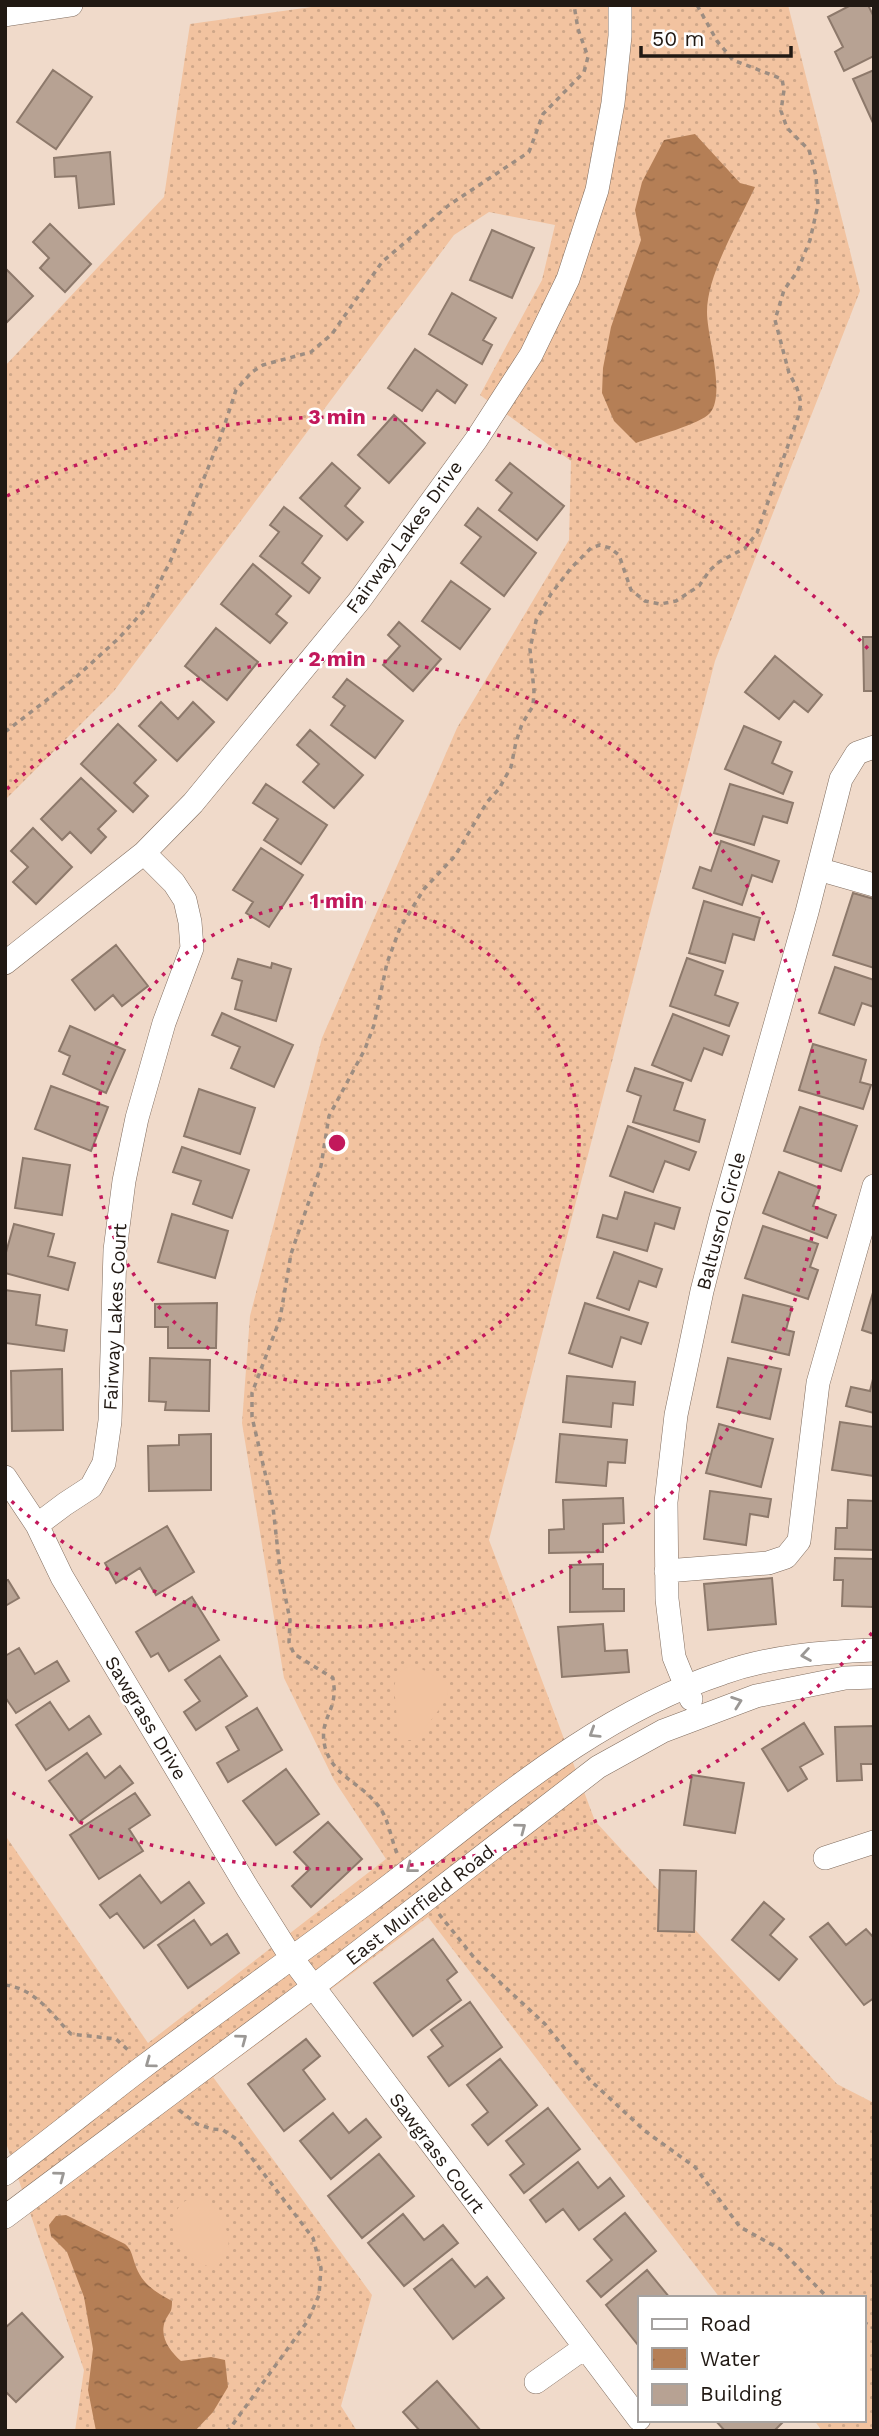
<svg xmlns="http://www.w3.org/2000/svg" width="879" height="2436" viewBox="0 0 879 2436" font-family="'Work Sans',sans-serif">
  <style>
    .grass { fill: url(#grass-dots) }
    .park { fill: #f2c3a0 }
    .water { fill: url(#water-ripples) }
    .building { fill: #b7a293; stroke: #8d796b; stroke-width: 2 }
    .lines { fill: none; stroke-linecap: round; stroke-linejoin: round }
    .minor-casing { stroke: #806d5f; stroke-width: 24 }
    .path { stroke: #9d8d81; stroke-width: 3.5; stroke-dasharray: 5 5; stroke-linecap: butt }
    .minor { stroke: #fff; stroke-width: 23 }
    .oneway { stroke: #9b9895 }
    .ring { fill: none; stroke: #c2185b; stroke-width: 3.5; stroke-dasharray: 3.5 7 }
    .labels { text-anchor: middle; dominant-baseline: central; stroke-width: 5; stroke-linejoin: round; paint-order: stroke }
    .street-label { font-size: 19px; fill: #211913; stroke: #fff }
    .centre { fill: #c2185b; stroke: #fff; stroke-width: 3.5 }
    .ring-label { font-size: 21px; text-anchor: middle; font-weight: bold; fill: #c2185b; stroke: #fff; stroke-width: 5; stroke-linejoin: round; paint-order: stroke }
  </style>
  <defs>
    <pattern id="grass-dots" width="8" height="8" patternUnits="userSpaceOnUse" patternTransform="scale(1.75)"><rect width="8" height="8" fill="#f2c3a0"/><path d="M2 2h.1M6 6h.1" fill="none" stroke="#cfa789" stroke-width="1.8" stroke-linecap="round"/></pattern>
    <pattern id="water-ripples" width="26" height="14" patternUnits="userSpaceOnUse" patternTransform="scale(1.75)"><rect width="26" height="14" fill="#b57f56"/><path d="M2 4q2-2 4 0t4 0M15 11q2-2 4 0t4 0" fill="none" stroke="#936746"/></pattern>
  </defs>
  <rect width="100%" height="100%" fill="#f0daca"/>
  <path class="grass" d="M326 5H788L860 291 715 661 489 1540 595 1821 837 2084 874 2103V2431H822L814 2420H863V2298H720L428 1917 213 2077 372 2295 341 2406 357 2431H75L84 2370 5 2140V1835L148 2043 386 1859 334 1780 284 1678 242 1423 250 1316 322 1038 457 728 569 540 571 461 480 395 542 280 555 225 489 212 454 235 114 691 5 800V366L164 197 190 24Z"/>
  <path class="park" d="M414 1665 446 1682C447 1684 448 1691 448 1693 446 1704 421 1733 413 1740H401C396 1729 397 1719 396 1706 394 1688 391 1670 414 1665Z
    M205 2196C224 2217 241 2246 216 2268 192 2265 161 2235 177 2210 179 2206 184 2201 189 2199 193 2197 200 2197 205 2196Z"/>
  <path class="water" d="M695 134 740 183 755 187C739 222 707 274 707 312 707 337 726 394 710 413 701 424 652 437 636 443L614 421 602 393 603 368 611 327 641 240 635 210 642 182 664 140Z
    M66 2215 125 2244C132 2250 132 2256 135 2264 141 2283 155 2292 172 2301 172 2313 170 2311 165 2321 159 2337 170 2351 181 2361L211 2357 225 2360 228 2387 213 2412 195 2431H96L88 2390 93 2349 84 2297 67 2252 51 2236 49 2225 56 2216Z"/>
  <path class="building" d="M851 5H868L874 17V56L844 71 835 52 843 47 828 17Z
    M53 70 92 97 56 149 17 122Z
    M874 70V125L853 79Z
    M110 152 114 204 79 208 76 176 55 177 54 158Z
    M50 224 91 264 65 292 40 268 49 258 33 242Z
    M492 230 534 248 512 298 470 280Z
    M5 268 33 296 5 324Z
    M452 293 496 318 483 340 492 345 482 364 429 334Z
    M415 349 467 385 455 403 437 390 422 411 388 388Z
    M394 415 425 443 389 483 358 455Z
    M332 463 360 488 345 506 363 522 347 540 300 498Z
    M510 463 564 506 537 540 499 510 512 493 496 480Z
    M284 507 322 536 302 563 320 578 309 593 260 556 279 532 270 525Z
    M478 508 536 553 504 596 461 563 481 537 465 525Z
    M253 564 291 596 276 614 287 623 270 643 221 604Z
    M451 581 490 609 460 649 422 621Z
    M399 622 441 659 413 691 383 665 400 646 388 635Z
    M216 628 258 662 227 700 185 666Z
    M863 637H874V691H864Z
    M775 656 822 695 808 712 794 701 779 719 745 692Z
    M347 679 403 721 375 758 331 725 345 706 333 697Z
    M161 702 178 719 193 702 214 722 177 761 139 726Z
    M118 724 156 760 134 783 148 796 133 812 81 764Z
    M744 726 781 742 772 763 792 772 783 794 725 769Z
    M310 730 363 775 334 808 303 782 319 764 297 745Z
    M81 778 116 811 98 829 106 837 91 853 70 832 62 840 41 819Z
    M266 784 327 825 301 864 264 840 278 819 253 803Z
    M730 784 793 803 787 823 763 816 754 845 714 833Z
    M33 828 72 867 36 904 13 882 28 867 11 851Z
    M721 841 779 861 772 882 752 875 742 905 693 888 700 867 711 871Z
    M261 848 303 875 269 927 246 913 253 902 233 890Z
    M853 893 874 899V968L833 955Z
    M704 901 760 918 754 940 733 934 725 963 689 953Z
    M116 945 148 986 122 1006 113 995 95 1010 72 980Z
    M687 958 723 971 715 995 738 1003 729 1026 670 1006Z
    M238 959 271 968 272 963 291 969 276 1021 235 1009 242 981 232 978Z
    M835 967 874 980V1007L862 1003 854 1025 819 1013Z
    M222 1013 293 1045 274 1087 231 1068 240 1047 212 1035Z
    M673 1014 729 1036 722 1055 704 1048 691 1081 652 1065Z
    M70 1026 125 1050 106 1093 63 1074 70 1056 59 1051Z
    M813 1044 866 1060 860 1082 871 1085 863 1109 799 1090Z
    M635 1068 683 1083 674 1110 705 1120 699 1142 633 1122 641 1096 627 1091Z
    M51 1086 108 1107 91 1151 35 1129Z
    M199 1089 255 1108 240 1154 184 1136Z
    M800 1107 857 1126 841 1171 784 1151Z
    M628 1126 696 1152 689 1170 665 1161 653 1192 610 1176Z
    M182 1147 249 1170 232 1218 193 1204 201 1181 173 1172Z
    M23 1158 70 1165 62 1215 15 1208Z
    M779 1172 820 1188 813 1206 836 1215 827 1238 763 1213Z
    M625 1192 680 1208 674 1229 655 1223 647 1251 597 1237 603 1215 617 1219Z
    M172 1214 228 1231 215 1278 158 1262Z
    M14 1224 54 1234 48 1256 75 1263 68 1290 5 1273V1256Z
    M763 1226 818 1244 810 1267 818 1270 808 1299 745 1278Z
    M614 1252 662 1269 656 1287 639 1281 629 1310 597 1298Z
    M874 1289V1334L862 1330Z
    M5 1290 40 1295 36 1325 67 1330 64 1351 5 1343Z
    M743 1295 792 1307 786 1330 794 1332 789 1355 732 1342Z
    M217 1303 216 1348H168V1327H155V1304Z
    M585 1303 648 1323 641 1344 621 1337 612 1367 569 1353Z
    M150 1358 210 1360 209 1411 165 1410 166 1402 149 1401Z
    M728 1358 781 1369 770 1419 717 1407Z
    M62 1369 63 1430 12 1431 11 1371Z
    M874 1375V1413L846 1406 851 1387 870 1391Z
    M567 1376 635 1382 633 1405 613 1403 611 1427 563 1422Z
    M840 1422 874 1427V1476L832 1470Z
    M719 1424 773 1439 761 1487 706 1473Z
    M211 1434V1490L149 1491 148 1446 179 1445V1435Z
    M560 1434 627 1440 625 1463 608 1462 606 1486 556 1482Z
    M710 1491 771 1499 768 1517 750 1514 746 1545 704 1539Z
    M623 1498 624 1523 603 1524V1552L549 1553V1530L564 1529 563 1500Z
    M848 1500 874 1501V1550L835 1549 836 1528H847Z
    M167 1526 194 1572 156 1595 140 1568 116 1583 105 1563Z
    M835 1558 874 1559V1607L842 1606 843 1580H834Z
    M603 1564V1589H624V1611L570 1612V1565Z
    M772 1578 776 1624 708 1630 704 1584Z
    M8 1580 19 1598 5 1606V1581Z
    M192 1597 219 1640 169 1671 158 1653 151 1657 136 1632Z
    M603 1624 605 1651 627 1650 629 1672 562 1677 558 1627Z
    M19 1648 35 1674 57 1661 69 1681 16 1713 5 1697V1656Z
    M220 1656 247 1696 196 1730 184 1712 200 1701 185 1680Z
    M50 1702 69 1730 89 1716 101 1734 46 1770 16 1725Z
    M257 1708 282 1750 228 1782 217 1763 239 1750 226 1727Z
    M804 1723 823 1754 800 1767 807 1779 788 1791 762 1749Z
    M874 1726V1764H861L862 1780 837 1781 835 1727Z
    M87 1753 105 1778 120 1766 133 1783 79 1822 49 1781Z
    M286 1769 319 1814 276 1845 243 1801Z
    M692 1775 744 1783 735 1833 684 1825Z
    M135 1793 150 1815 129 1829 143 1851 99 1879 70 1835Z
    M328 1822 362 1859 311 1907 292 1886 310 1869 294 1852Z
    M660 1870 696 1871 694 1932 658 1931Z
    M140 1875 161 1903 189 1882 204 1903 144 1948 117 1913 110 1918 100 1905Z
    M764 1902 784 1919 770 1935 797 1959 779 1980 732 1940Z
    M194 1920 211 1945 227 1934 239 1953 188 1988 158 1945Z
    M828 1923 846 1945 866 1929 874 1938V1998L864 2005 810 1937Z
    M433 1939 457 1972 447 1980 461 2000 413 2036 374 1983Z
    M470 2002 502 2047 449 2086 428 2057 443 2046 431 2030Z
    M306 2039 320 2056 303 2070 325 2099 284 2131 248 2084Z
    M500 2059 537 2105 488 2145 472 2125 488 2112 467 2085Z
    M548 2108 580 2149 524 2193 510 2175 524 2164 506 2141Z
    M333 2113 349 2133 366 2119 381 2137 331 2179 300 2141Z
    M379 2154 414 2196 362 2238 328 2196Z
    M578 2162 598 2188 610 2178 624 2196 579 2230 563 2209 546 2222 530 2200Z
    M625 2213 656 2251 601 2297 587 2281 612 2260 594 2239Z
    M403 2214 424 2240 443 2225 458 2243 404 2286 368 2243Z
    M452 2259 475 2287 487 2277 504 2298 453 2339 414 2289Z
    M647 2270 670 2298H639L638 2345 606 2305Z
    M22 2313 63 2357 16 2402 5 2391V2328Z
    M437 2381 481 2431H420L403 2412Z
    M715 2420H785L774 2431H725Z"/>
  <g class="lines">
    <g class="minor-casing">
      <path id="minor" d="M5 15 71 5
        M818 869 874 885
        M5 963 144 853 193 803 359 601 476 440 531 355 568 279 597 190 613 103 620 36V5
        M5 1477 37 1525 62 1577 248 1889 291 1957 639 2419
        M37 1525 65 1504 91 1487 104 1463 110 1421 115 1250 124 1181 137 1118 164 1023 192 948 190 922 185 900 174 883 144 853
        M666 1571 768 1563 786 1557 799 1541 818 1383 874 1186
        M691 1699 674 1657 667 1599 666 1502 676 1415 702 1291 721 1217 807 912 841 779 857 753 874 747
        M825 1858 874 1842
        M5 2174C52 2139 97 2102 143 2067 218 2011 294 1957 369 1901 482 1817 586 1718 723 1673 771 1656 823 1652 874 1650
        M5 2217 313 1987 598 1767 663 1731 756 1696 845 1678 874 1677
        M536 2382 584 2348"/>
    </g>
    <path class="path" d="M5 732 74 679 119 638 147 607 170 562 221 436 236 390 252 372 263 365 311 352 332 334 382 262 449 205 529 152 543 114 584 72 588 57 578 29 574 5
      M397 1853C390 1837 389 1817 376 1803 359 1782 333 1776 325 1747 319 1722 333 1714 334 1694 335 1689 333 1683 333 1678L294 1654 289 1642 290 1620 280 1570 273 1507 252 1417V1393L280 1319 291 1254 321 1166 329 1116 365 1049 374 1025 387 963 400 928 424 889 455 856 487 802 499 789 511 767 516 742 522 724 533 706 534 691 530 649 536 621 551 594 571 568 591 548 600 545 610 548 619 555 631 590 645 601 660 604 676 601 699 586 710 570 719 562 745 548 757 533 798 417 801 403 797 388 789 373 775 320 784 290 797 272 810 240 818 205 816 176 809 150 787 128 781 111 784 90 782 79 733 60 717 41 697 5
      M439 1914 476 1960 545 2024 590 2080 645 2131 695 2167 740 2227 780 2249 828 2298
      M5 1985C36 1989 50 2013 71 2034L116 2039 129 2051
      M179 2110 197 2124 212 2129 223 2130 238 2140 313 2238 321 2268 319 2295 307 2322 228 2431
      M863 2322 874 2328"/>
    <use href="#minor" class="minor"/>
  </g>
  <defs><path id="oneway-chevron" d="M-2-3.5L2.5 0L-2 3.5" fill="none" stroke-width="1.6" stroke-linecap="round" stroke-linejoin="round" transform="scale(1.75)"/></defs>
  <g class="oneway">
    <use href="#oneway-chevron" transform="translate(806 1655) rotate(171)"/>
    <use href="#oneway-chevron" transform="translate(737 1702) rotate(-20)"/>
    <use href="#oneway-chevron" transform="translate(594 1733) rotate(148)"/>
    <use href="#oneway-chevron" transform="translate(521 1828) rotate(-37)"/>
    <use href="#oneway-chevron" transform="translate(411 1868) rotate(142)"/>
    <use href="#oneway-chevron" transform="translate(242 2039) rotate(-37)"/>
    <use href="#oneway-chevron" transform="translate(150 2063) rotate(144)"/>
    <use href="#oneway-chevron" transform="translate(60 2176) rotate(-37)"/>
  </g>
  <g class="ring">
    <circle cx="337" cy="1143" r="242"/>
    <path d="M7 789A484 484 0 1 1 7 1497"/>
    <path d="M872 1633A726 726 0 0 1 7 1790M7 496A726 726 0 0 1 872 653"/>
  </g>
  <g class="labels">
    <g class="street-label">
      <text transform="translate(404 537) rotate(-54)">Fairway Lakes Drive</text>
      <text transform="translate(721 1221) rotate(-75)">Baltusrol Circle</text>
      <text transform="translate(115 1317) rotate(-87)">Fairway Lakes Court</text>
      <text transform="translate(146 1718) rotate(59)">Sawgrass Drive</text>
      <text transform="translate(420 1905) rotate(-38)">East Muirfield Road</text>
      <text transform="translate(437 2153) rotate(53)">Sawgrass Court</text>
    </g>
  </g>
  <circle cx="337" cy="1143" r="10" class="centre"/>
  <g class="ring-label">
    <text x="337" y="424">3 min</text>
    <text x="337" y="666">2 min</text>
    <text x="337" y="908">1 min</text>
  </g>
  <rect width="879" height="2436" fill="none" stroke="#211913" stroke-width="14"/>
  <rect x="638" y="2296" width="228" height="126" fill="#ffffff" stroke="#a6a3a1" stroke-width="2"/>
  <rect x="652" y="2319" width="35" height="10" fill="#ffffff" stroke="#a6a3a1" stroke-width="2"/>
  <text x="700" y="2331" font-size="21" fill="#211913">Road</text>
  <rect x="652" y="2348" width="35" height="21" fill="url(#water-ripples)" stroke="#a6a3a1" stroke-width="2"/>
  <text x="700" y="2366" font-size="21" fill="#211913">Water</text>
  <rect x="652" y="2384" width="35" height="21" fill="#b7a293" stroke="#a6a3a1" stroke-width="2"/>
  <text x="700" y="2401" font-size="21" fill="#211913">Building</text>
  <path d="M641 46v10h150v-10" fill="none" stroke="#211913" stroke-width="3.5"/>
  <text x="652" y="46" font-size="21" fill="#211913" stroke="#ffffff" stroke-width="5" paint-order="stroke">50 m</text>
</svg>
